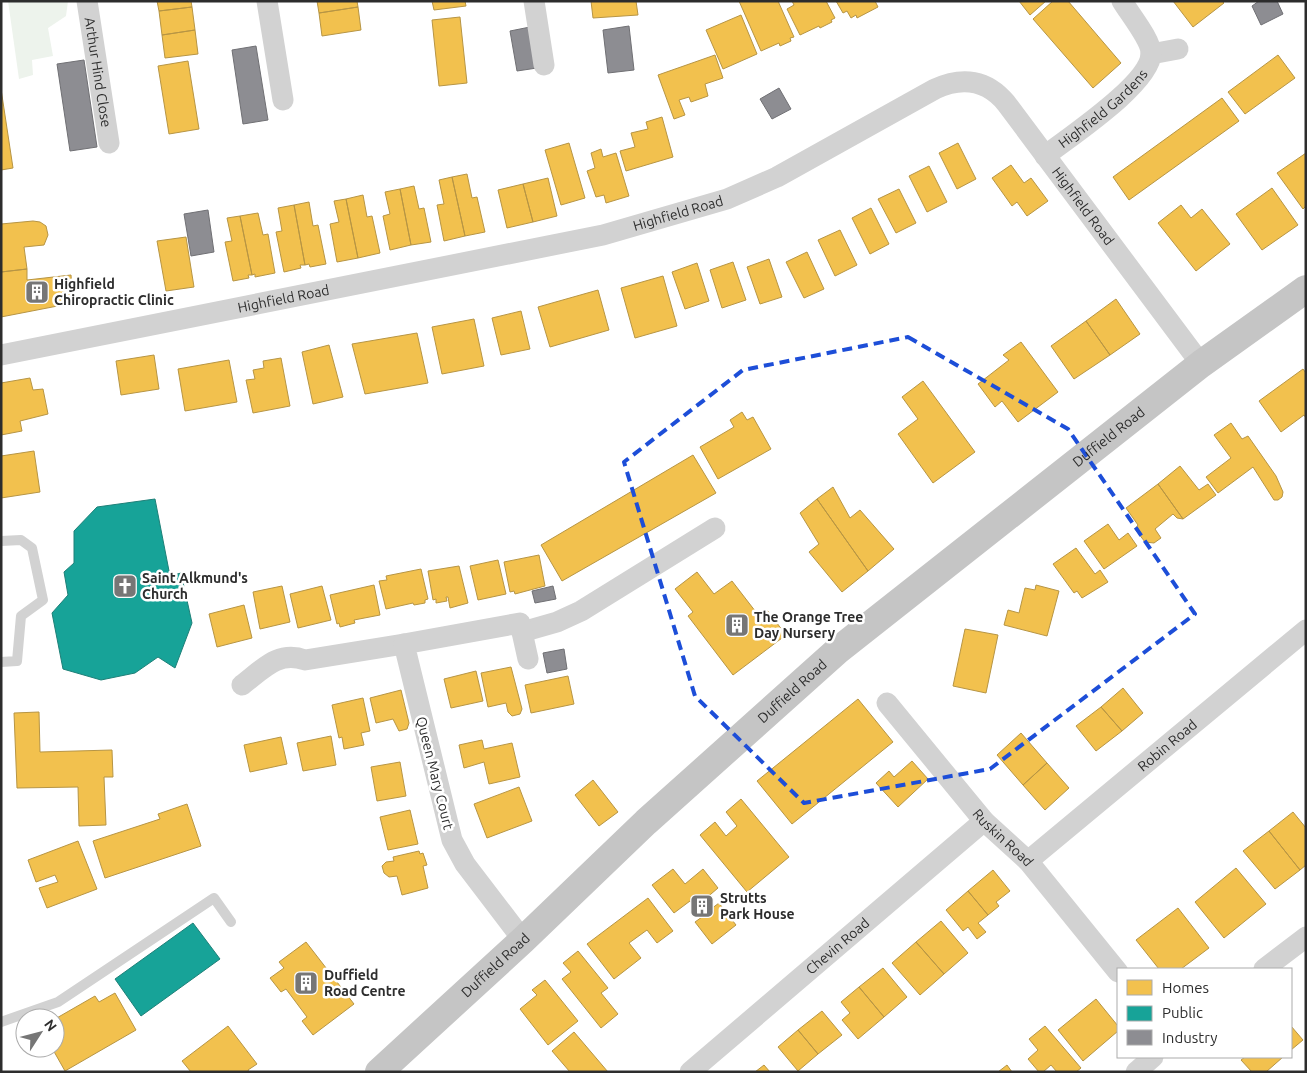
<svg xmlns="http://www.w3.org/2000/svg" width="1307" height="1073" viewBox="0 0 1307 1073" font-family="Ubuntu,sans-serif">
  <style>
    .green { fill: #edf3ec }
    .homes { fill: #f2c14e; stroke: #b79544 }
    .public { fill: #17a398; stroke: #1e8078 }
    .industry { fill: #8d8d92; stroke: #707074 }
    .lines { fill: none; stroke-linecap: round; stroke-linejoin: round }
    .service { stroke: #d2d2d2; stroke-width: 10 }
    .minor { stroke: #d2d2d2; stroke-width: 21 }
    .primary { stroke: #c5c5c5; stroke-width: 28 }
    .marked { fill: none; stroke: #1d4ed8; stroke-width: 4; stroke-dasharray: 10 6; stroke-linejoin: round }
    .labels { text-anchor: middle; dominant-baseline: central; stroke-width: 5; stroke-linejoin: round; paint-order: stroke }
    .street-label { font-size: 14px; fill: #2d2d2d; stroke: #fff }
    .poi-label { font-size: 14px; font-weight: bold; fill: #2d2d2d; stroke: #fff; text-anchor: start }
  </style>
  <rect width="100%" height="100%" fill="#fff"/>
  <path class="green" d="M8 1H68L66 16 48 28 53 56 32 60 33 75 19 79Z"/>
  <path class="homes" d="M157 1H191L192 7 159 11Z
    M317 1H357L358 7 319 13Z
    M432 1H465L466 6 434 10Z
    M591 1H636L638 15 593 18Z
    M739 1H778L794 37 790 38 791 41 780 46 779 43 761 51Z
    M792 1H826L835 18 831 20 832 22 820 28 819 26 800 35 787 9 794 5Z
    M836 1H875L878 7 857 18 856 15 851 18 847 11 843 13Z
    M1019 1H1046L1030 15Z
    M1053 1H1068L1121 63 1093 88 1033 19Z
    M1173 1H1222L1224 3 1193 27Z
    M192 7 195 30 162 35 159 11Z
    M358 7 361 30 322 36 319 13Z
    M741 15 757 54 723 69 706 30Z
    M460 17 467 83 439 86 432 20Z
    M195 30 198 54 165 58 162 35Z
    M715 55 723 78 705 84 708 96 691 102 689 97 679 100 685 115 674 119 658 75Z
    M1278 55 1295 78 1245 114 1228 92Z
    M188 61 199 129 169 134 158 66Z
    M1 89 13 168 1 170Z
    M1222 98 1239 121 1129 200 1113 177Z
    M662 117 673 157 626 171 620 151 635 147 631 133 648 129 646 122Z
    M569 143 585 198 561 205 545 150Z
    M958 143 976 179 957 189 939 153Z
    M601 149 603 157 616 153 629 196 606 203 604 195 596 197 587 171 595 168 591 153Z
    M1306 153V206L1303 209 1277 173Z
    M1011 165 1024 183 1031 178 1048 201 1027 216 1017 202 1012 206 992 178Z
    M929 166 947 202 927 212 909 176Z
    M467 174 472 198 477 197 485 232 465 236 452 177Z
    M452 177 465 236 444 241 437 205 444 204 439 180Z
    M548 178 557 216 533 222 523 184Z
    M523 184 533 222 507 228 498 190Z
    M414 186 419 209 424 208 431 242 411 245 400 189Z
    M1272 188 1298 225 1262 250 1236 214Z
    M400 189 411 245 390 250 383 216 390 214 385 192Z
    M899 189 916 223 896 233 878 199Z
    M363 195 367 217 372 216 380 253 358 258 346 199Z
    M346 199 358 258 337 262 330 224 339 222 334 201Z
    M309 202 313 226 318 225 326 264 310 267 309 264 305 265 294 205Z
    M294 205 305 265H300L301 268 284 272 276 232 282 231 278 208Z
    M1181 205 1191 218 1202 209 1230 244 1196 271 1158 223Z
    M871 208 889 244 870 254 852 218Z
    M258 213 263 235 268 234 275 273 255 277V274L252 275 240 216Z
    M240 216 252 275H248L249 278 233 281 225 242 232 241 227 218Z
    M33 221 40 222 46 226 48 235 44 245 24 247 27 269 1 272V224Z
    M840 230 857 265 835 276 818 240Z
    M186 237 194 287 166 291 157 241Z
    M807 252 824 289 804 298 786 262Z
    M769 259 782 297 760 304 747 267Z
    M733 262 746 300 722 308 710 270Z
    M697 263 709 301 685 309 672 272Z
    M27 269V280L71 275 73 303 1 317V272Z
    M663 276 677 326 635 338 621 288Z
    M598 290 609 330 550 347 538 307Z
    M1116 299 1140 334 1110 355 1086 321Z
    M521 311 530 349 501 355 492 318Z
    M474 319 484 366 442 374 432 327Z
    M1086 321 1110 355 1074 379 1051 346Z
    M417 333 428 383 365 394 352 344Z
    M1021 342 1058 392 1018 422 1002 401 995 407 978 384 1009 360 1003 355Z
    M329 345 343 397 313 404 302 352Z
    M154 355 159 389 121 395 116 361Z
    M281 358 290 406 253 413 246 380 255 379 253 370 264 368 263 361Z
    M229 360 237 402 185 411 178 369Z
    M1303 369 1306 373V418L1304 415 1281 432 1259 401Z
    M30 378 33 390 43 389 48 414 20 421 22 431 1 435V383Z
    M923 381 975 452 933 483 898 434 918 419 902 397Z
    M742 412 747 420 753 417 771 449 718 479 700 447 734 427 730 420Z
    M1231 423 1242 439 1248 436 1276 476 1283 492 1282 497 1278 500H1274L1253 467 1218 493 1206 477 1231 458 1214 435Z
    M34 451 40 492 1 498V456Z
    M693 455 716 493 562 581 541 545Z
    M1180 466 1199 490 1208 484 1216 495 1183 519 1158 484Z
    M1158 484 1183 519 1177 518 1173 514 1155 529 1161 538 1154 543 1145 542 1135 529 1138 525 1126 508Z
    M833 487 850 518 860 510 894 549 868 571 817 499Z
    M817 499 868 571 842 592 809 552 819 544 800 513Z
    M1108 524 1119 540 1128 533 1137 546 1104 569 1084 541Z
    M1076 548 1095 574 1100 570 1108 582 1082 598 1077 591 1074 593 1053 564Z
    M539 555 545 586 515 594 514 591 510 592 504 562Z
    M498 560 506 594 478 600 470 566Z
    M459 566 468 603 450 608 448 597H446L447 601 436 603V599L433 600 428 571Z
    M421 569 428 599 425 600V603L414 605 413 603 386 609 379 581 387 580 386 576Z
    M697 572 714 594 732 581 759 616 767 610 786 635 733 675 688 616 693 612 675 589Z
    M374 585 380 615 354 620 355 623 340 627 339 623 337 624 330 595Z
    M1036 585 1059 591 1047 636 1004 625 1008 610 1019 613 1025 588 1035 590Z
    M282 586 290 622 260 629 253 592Z
    M322 586 331 620 298 628 290 594Z
    M244 605 252 638 217 647 209 614Z
    M965 629 998 635 986 693 953 686Z
    M511 667 522 709 520 714 512 716 508 712 506 703 488 707 481 673Z
    M476 671 483 701 451 708 444 679Z
    M568 676 574 704 531 713 525 685Z
    M1123 688 1143 713 1122 731 1101 707Z
    M401 690 409 723 407 729 399 731 393 719 376 723 370 698Z
    M363 698 370 731 361 733 364 745 344 749 342 737 339 738 332 705Z
    M858 699 893 742 792 824 757 781Z
    M1101 707 1122 731 1096 751 1076 726Z
    M39 712 40 752 112 750 113 777H104L106 825 79 826 78 787 17 788 14 713Z
    M1021 733 1047 763 1023 785 997 755Z
    M331 736 336 765 303 771 297 743Z
    M281 737 287 764 250 772 244 745Z
    M482 740 484 749 512 743 520 777 489 784 484 762 464 768 459 745Z
    M912 761 928 779 898 807 876 783 889 771 894 777Z
    M400 762 406 796 377 801 371 767Z
    M1047 763 1069 788 1045 810 1023 785Z
    M593 780 618 812 599 826 575 795Z
    M519 787 532 821 487 838 474 804Z
    M741 799 789 857 747 892 700 835 715 822 726 836 737 826 726 812Z
    M187 804 201 846 105 878 93 841 160 819 158 814Z
    M410 810 418 844 388 850 380 817Z
    M1293 812 1306 828V865L1300 870 1269 831Z
    M1269 831 1300 870 1275 889 1243 851Z
    M78 841 97 889 47 908 39 888 58 882 55 875 36 882 28 860Z
    M419 851 420 854 423 853 427 865 423 866 428 888 402 895 397 876 389 877 384 873 382 866 386 862 394 861 393 857Z
    M1236 868 1266 904 1224 938 1195 902Z
    M673 869 685 884 703 869 718 888 704 900 711 909 719 903 736 925 712 944 695 922 702 917 690 901 674 913 652 885Z
    M993 870 1010 891 996 902 999 906 988 915 968 891Z
    M968 891 988 915 978 923 986 932 977 939 968 927 963 931 946 910Z
    M648 898 673 931 657 943 647 930 629 943 641 958 614 979 587 944Z
    M1178 908 1209 948 1181 969H1159L1136 940Z
    M941 921 968 953 944 974 916 942Z
    M306 942 354 1004 313 1035 302 1021 307 1017 286 989 281 992 270 978 284 968 279 962Z
    M916 942 944 974 920 995 892 963Z
    M578 951 608 988 601 993 618 1014 601 1028 562 979 571 972 563 963Z
    M883 968 907 997 884 1017 859 987Z
    M545 980 578 1021 548 1045 520 1009 537 995 532 990Z
    M859 987 884 1017 858 1039 842 1020 850 1013 841 1002Z
    M115 993 136 1030 65 1071 52 1048H55V1019L95 996 99 1002Z
    M1096 999 1118 1026V1031L1083 1061 1058 1030Z
    M822 1011 842 1035 818 1054 798 1030Z
    M228 1026 257 1064 248 1070 249 1072H191L182 1061Z
    M1045 1026 1081 1068 1076 1072H1057L1051 1065 1043 1072H1039L1028 1059 1038 1050 1029 1039Z
    M1291 1026 1303 1040 1291 1050Z
    M798 1030 818 1054 798 1071 778 1047Z
    M574 1032 608 1072H570L552 1051Z
    M1245 1057H1283L1266 1072H1252L1241 1060Z
    M764 1065 770 1072H755Z
    M1007 1065 1012 1072H998Z"/>
  <path class="public" d="M155 499 170 576 181 573 192 623 175 668 158 657 135 673 101 680 63 669 52 613 68 595 64 572 74 563V531L97 507Z
    M193 923 220 959 141 1016 115 979Z"/>
  <path class="industry" d="M1259 1H1277L1283 14 1261 25 1252 6Z
    M629 26 634 70 608 73 603 30Z
    M530 27 537 68 517 71 510 31Z
    M256 46 268 120 243 124 232 50Z
    M84 60 97 147 70 151 57 64Z
    M779 88 791 109 772 119 760 99Z
    M208 210 214 252 191 256 184 214Z
    M553 586 556 599 535 603 532 591Z
    M564 649 567 669 547 673 543 653Z"/>
  <g class="lines">
    <path class="service" d="M1 541 21 540 32 548 43 600 21 616 17 661 1 662
      M1 1022 58 1002 214 898 231 922"/>
    <g class="minor">
      <path id="s1" d="M87 1 109 143"/>
      <path d="M267 1 283 100"/>
      <path d="M534 1 544 65"/>
      <path d="M1151 54 1178 49"/>
      <path id="s2" d="M1045 156C1069 137 1150 84 1151 54 1152 41 1129 13 1122 1"/>
      <path id="s3" d="M1 355 603 235 727 199 777 177 935 89C963 76 987 80 1006 103L1201 364"/>
      <path d="M522 632 557 622 581 611 715 528"/>
      <path d="M242 685C262 670 278 650 305 660L404 644"/>
      <path id="s4" d="M887 703 984 821 1028 861 1118 972"/>
      <path id="s5" d="M1028 861 1306 630"/>
      <path d="M523 940 465 864 452 840 404 644 520 623 528 659"/>
      <path d="M1264 969 1306 937"/>
      <path id="s6" d="M690 1072 984 821"/>
      <path d="M1136 1072 1153 1057"/>
    </g>
    <path class="primary" id="s7" d="M379 1072 523 940 646 822 837 651 1201 364 1306 289"/>
  </g>
  <path class="marked" d="M908 337 1068 429 1195 614 990 769 804 803 695 696 624 462 743 370Z"/>
  <defs>
    <g id="building-square" transform="scale(1.25)"><rect x="-9" y="-9" width="18" height="18" rx="4" fill="#767676" stroke="#fff"/><path d="M-4-6H4V6H1V3H-1V6H-4ZM-2.5-4.3h1.7v1.8h-1.7ZM.8-4.3h1.7v1.8H.8ZM-2.5-1h1.7V.8h-1.7ZM.8-1h1.7V.8H.8Z" fill="#fff"/></g>
    <g id="church-square" transform="scale(1.25)"><rect x="-9" y="-9" width="18" height="18" rx="4" fill="#767676" stroke="#fff"/><path d="M-1.2-6h2.4v3.5h3.3v2.4h-3.3V6h-2.4V-.1h-3.3v-2.4h3.3Z" fill="#fff"/></g>
  </defs>
  <g fill-rule="evenodd">
    <use href="#building-square" x="37" y="292"/>
    <use href="#church-square" x="125" y="586"/>
    <use href="#building-square" x="737" y="625"/>
    <use href="#building-square" x="702" y="906"/>
    <use href="#building-square" x="306" y="983"/>
  </g>
  <g class="labels">
    <g class="street-label">
      <text stroke="none"><textPath href="#s1" startOffset="72">Arthur Hind Close</textPath></text>
      <text stroke="none"><textPath href="#s2" startOffset="75">Highfield Gardens</textPath></text>
      <text stroke="none"><textPath href="#s3" startOffset="1186">Highfield Road</textPath></text>
      <text stroke="none"><textPath href="#s3" startOffset="692">Highfield Road</textPath></text>
      <text stroke="none"><textPath href="#s3" startOffset="288">Highfield Road</textPath></text>
      <text stroke="none"><textPath href="#s7" startOffset="968">Duffield Road</textPath></text>
      <text stroke="none"><textPath href="#s7" startOffset="562">Duffield Road</textPath></text>
      <text stroke="none"><textPath href="#s5" startOffset="181">Robin Road</textPath></text>
      <text transform="translate(435 773) rotate(76)">Queen Mary Court</text>
      <text stroke="none"><textPath href="#s4" startOffset="178">Ruskin Road</textPath></text>
      <text stroke="none"><textPath href="#s6" startOffset="194">Chevin Road</textPath></text>
      <text stroke="none"><textPath href="#s7" startOffset="158">Duffield Road</textPath></text>
    </g>
    <g class="poi-label">
      <text x="54" y="284">Highfield<tspan x="54" dy="16">Chiropractic Clinic</tspan></text>
      <text x="142" y="578">Saint Alkmund's<tspan x="142" dy="16">Church</tspan></text>
      <text x="754" y="617">The Orange Tree<tspan x="754" dy="16">Day Nursery</tspan></text>
      <text x="720" y="898">Strutts<tspan x="720" dy="16">Park House</tspan></text>
      <text x="324" y="975">Duffield<tspan x="324" dy="16">Road Centre</tspan></text>
    </g>
  </g>
  <rect width="1307" height="1073" fill="none" stroke="#2d2d2d" stroke-width="5"/>
  <rect x="1117" y="968" width="175" height="90" fill="#ffffff" stroke="#ababab"/>
  <rect x="1127" y="980" width="25" height="15" fill="#f2c14e" stroke="#ababab"/>
  <text x="1162" y="993" font-size="15" fill="#2d2d2d">Homes</text>
  <rect x="1127" y="1006" width="25" height="15" fill="#17a398" stroke="#ababab"/>
  <text x="1162" y="1018" font-size="15" fill="#2d2d2d">Public</text>
  <rect x="1127" y="1030" width="25" height="15" fill="#8d8d92" stroke="#ababab"/>
  <text x="1162" y="1043" font-size="15" fill="#2d2d2d">Industry</text>
  <g transform="translate(40 1033) rotate(54)"><circle r="24" fill="#ffffff" stroke="#ababab"/>
  <path d="M0-4L9 19L0 12L-9 19Z" fill="#767676"/>
  <text y="-8" font-size="14" font-weight="bold" text-anchor="middle" fill="#2d2d2d">N</text>
  </g>
</svg>
